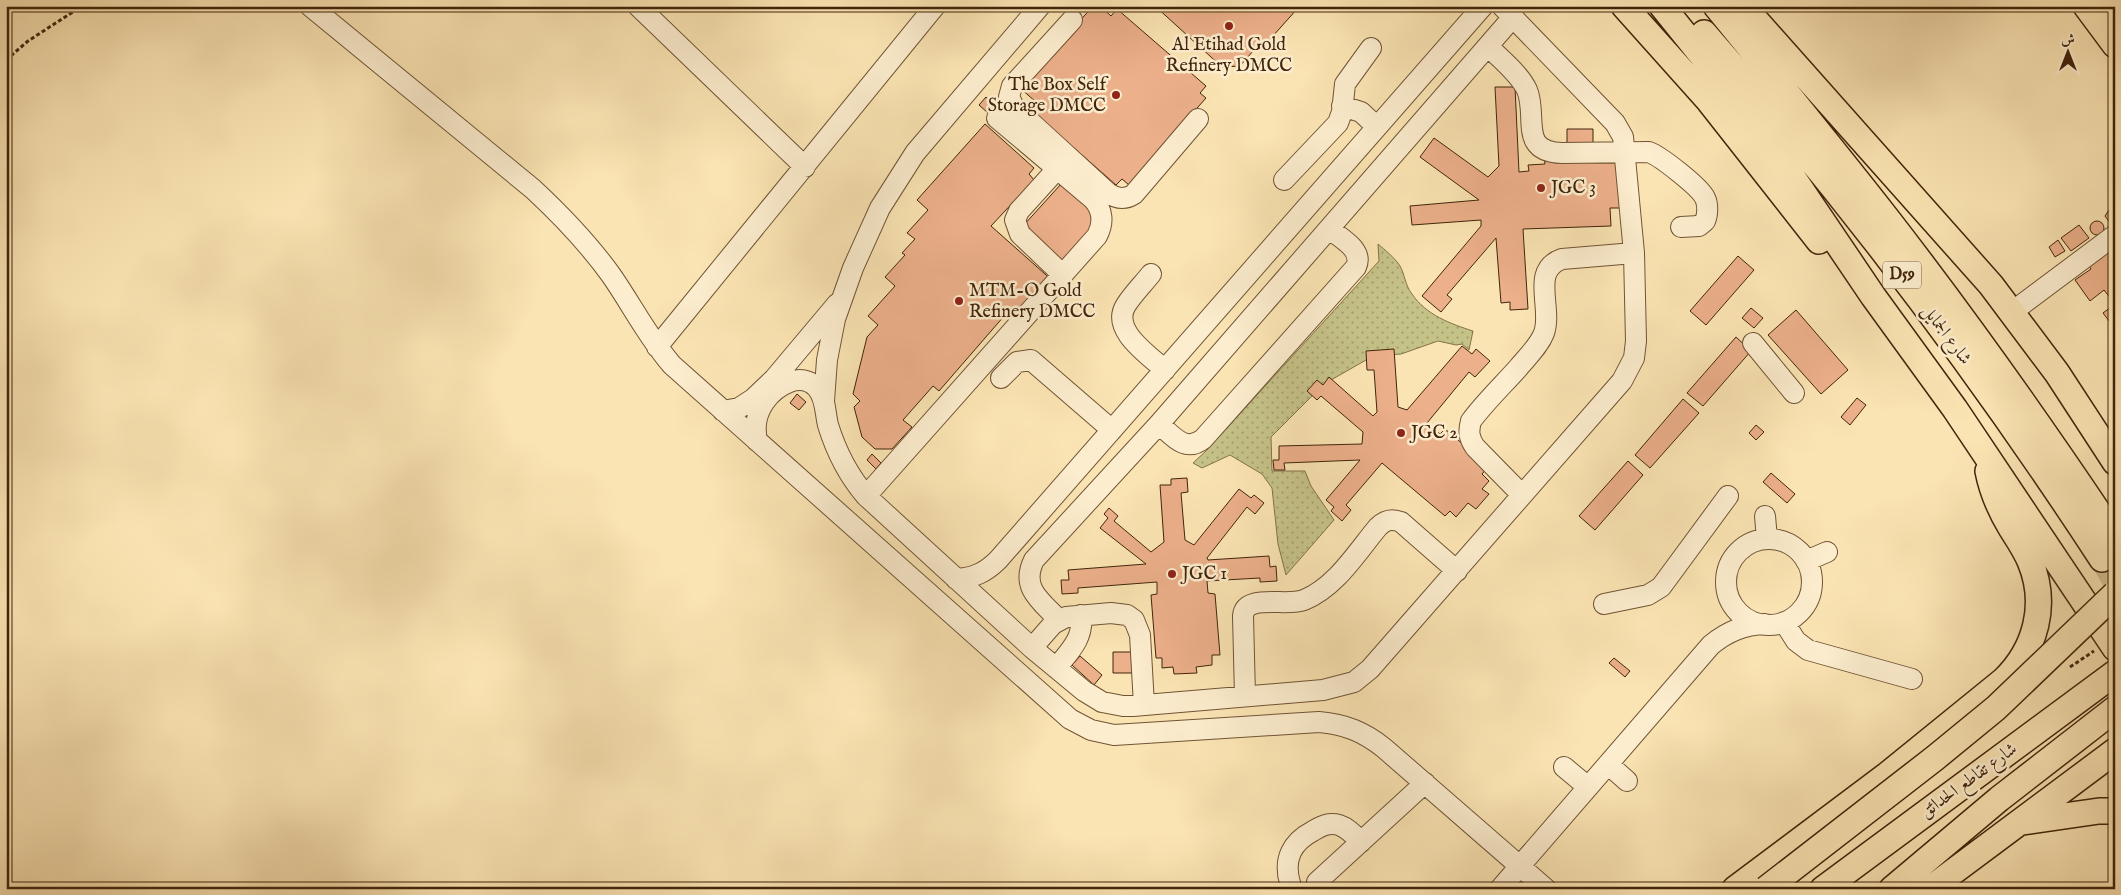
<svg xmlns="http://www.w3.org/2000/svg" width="2121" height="895" viewBox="0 0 2121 895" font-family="'IM FELL English',Amiri,serif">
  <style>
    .grass { fill: url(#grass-dots); stroke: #83734a }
    .building { fill: #ecb08a; stroke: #41240b }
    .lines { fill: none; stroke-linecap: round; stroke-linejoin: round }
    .major-tunnel { stroke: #d6be91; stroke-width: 25; stroke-dasharray: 25 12; stroke-linecap: butt }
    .minor-casing { stroke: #705435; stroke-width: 22 }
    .major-casing { stroke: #41240b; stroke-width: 28 }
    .path { stroke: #41240b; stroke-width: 3; stroke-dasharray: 4 2.5; stroke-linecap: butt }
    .minor { stroke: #fcedce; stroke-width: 20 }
    .major { stroke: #fbe4b3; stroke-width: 25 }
    .major-bridge-casing { stroke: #41240b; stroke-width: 28; stroke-linecap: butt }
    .major-bridge { stroke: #fbe4b3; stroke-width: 25 }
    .poi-dot { fill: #8f2418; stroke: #fcedce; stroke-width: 2 }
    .labels { text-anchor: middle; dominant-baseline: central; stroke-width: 5; stroke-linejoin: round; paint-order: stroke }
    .shield { fill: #fcedce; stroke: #796046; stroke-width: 1 }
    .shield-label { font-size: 16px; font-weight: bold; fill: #41240b }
    .poi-label { font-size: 18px; fill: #41240b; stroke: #fcedce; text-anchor: start }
    .street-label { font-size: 18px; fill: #41240b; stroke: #fcedce }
  </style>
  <defs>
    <pattern id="grass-dots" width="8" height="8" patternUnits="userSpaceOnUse" patternTransform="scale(1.25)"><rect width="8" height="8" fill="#c5c288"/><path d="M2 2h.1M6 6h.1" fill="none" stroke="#a29d6d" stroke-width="1.8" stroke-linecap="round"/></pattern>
  </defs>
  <rect width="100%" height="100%" fill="#fbe4b3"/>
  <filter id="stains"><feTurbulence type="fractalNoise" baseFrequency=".004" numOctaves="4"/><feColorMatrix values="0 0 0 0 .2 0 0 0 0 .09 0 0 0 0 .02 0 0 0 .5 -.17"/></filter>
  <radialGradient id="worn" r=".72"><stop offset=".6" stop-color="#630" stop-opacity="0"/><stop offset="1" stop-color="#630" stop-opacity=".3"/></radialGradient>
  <path class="grass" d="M1378 244C1385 250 1395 258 1400 266 1405 275 1405 285 1412 294 1426 315 1451 324 1473 331L1469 350 1462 344 1456 345 1438 341 1401 354 1373 356 1324 384 1271 437 1272 471H1305L1311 486 1334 520 1286 575 1278 544 1272 488 1262 474 1230 455 1202 468 1193 463 1207 450 1379 261Z"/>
  <path class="building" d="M1064 6H1084L1074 17Z
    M1093 6H1100L1111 16 1117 9 1206 86 1200 93 1206 98 1129 185 1122 179 1116 185 1030 109 1036 102 1020 88Z
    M1155 6H1296L1298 8 1263 47 1260 43 1240 66 1222 67Z
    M1495 87H1515L1519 172 1529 171 1528 165 1545 164 1544 157 1618 160 1620 208H1610L1611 226 1523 229 1528 309 1510 310V302L1501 303 1496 238 1447 295 1452 299 1441 312 1422 296 1481 226V220L1412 225 1410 206 1479 200 1420 157 1434 138 1488 177 1499 166Z
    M986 97 1003 112 996 120 979 105Z
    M985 124 1034 168 1029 174 1034 180 991 226 1054 282 1015 323 1005 315 939 391 933 386 903 420 912 427 892 449H875L862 437 854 407 860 401 853 394 867 337 878 325 868 316 895 286 885 277 905 255 902 253 915 239 907 233 928 210 917 200Z
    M1567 129H1593V148H1567Z
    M1061 184 1101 219 1063 262 1023 226Z
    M2113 209 2115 223H2110L2105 216 2109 210Z
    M2090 228a7 7 0 1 1 14 0a7 7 0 1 1-14 0Z
    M2079 225 2089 238 2071 251 2061 238Z
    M2058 240 2065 251 2055 257 2049 247Z
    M2115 243V329L2103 313 2115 304 2104 290 2090 301 2075 280 2091 269 2087 263Z
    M1738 256 1754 270 1706 325 1690 311Z
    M1751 308 1763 318 1754 328 1742 318Z
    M1796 310 1848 370 1821 394 1768 335Z
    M1736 337 1751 351 1703 406 1687 393Z
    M1462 346 1472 354 1476 349 1490 361 1475 377 1469 372 1427 423 1440 434 1445 429 1489 466 1482 474 1489 481 1482 489 1489 494 1476 509 1468 503 1456 517 1450 511 1445 516 1382 463 1346 505 1351 510 1342 521 1331 511 1334 507 1326 500 1360 460 1284 463 1285 470H1274L1273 460H1279V446L1362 444 1363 432 1321 396 1317 400 1307 391 1317 380 1323 385 1329 377 1373 416 1377 412 1374 370H1367L1366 351 1394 349 1398 407 1407 410Z
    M797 394 806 402 799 410 790 403Z
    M1857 398 1866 405 1850 425 1841 417Z
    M1683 399 1699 413 1650 468 1635 455Z
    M1756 425 1764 432 1756 440 1749 433Z
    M872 454 881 463 876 469 867 460Z
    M1628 461 1643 475 1595 530 1579 516Z
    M1771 473 1795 494 1787 503 1763 482Z
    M1187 478 1188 492 1181 493 1185 540 1194 545 1239 489 1251 498 1254 495 1264 503 1255 514 1247 507 1207 558 1208 560 1269 556 1270 567 1276 566 1277 581 1260 582V578L1207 581 1208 593 1215 594 1220 655H1212V665L1196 667 1197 673 1174 674 1173 667 1162 668V658H1156L1151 595 1157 594V582L1078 588V593L1062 594 1061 580H1069L1068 570 1146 564 1100 528 1108 518 1104 514 1109 508 1118 516 1114 521 1151 552 1164 542 1160 485H1171V479Z
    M1113 652H1133V673H1113Z
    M1080 656 1102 675 1094 685 1072 665Z
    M1614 658 1630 671 1625 677 1609 663Z"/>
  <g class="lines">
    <path class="major-tunnel" d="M2102 559 2115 581"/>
    <g class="minor-casing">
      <path id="minor" d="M310 6 533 189C562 216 588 243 611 275 632 305 647 336 672 365L1070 719 1091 730 1114 735 1319 722C1345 724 1364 732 1384 748L1546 889
        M638 6 805 167
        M1072 20 1012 86 1009 97 1014 107 1108 193C1117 199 1125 200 1134 194L1198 119
        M1488 46C1500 59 1519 73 1527 90 1538 116 1518 152 1562 153L1649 152C1660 156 1700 187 1705 198 1708 204 1708 214 1705 221L1699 226 1681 227
        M1342 106 1361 112 1377 127
        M1057 169 1019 211 1015 220 1020 234 1063 275
        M1284 180 1338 123 1342 112 1345 84 1371 48
        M1151 274C1143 284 1133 294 1126 305 1110 330 1149 355 1165 370
        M2012 312 2115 235
        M1753 343 1794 393
        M657 347 935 6
        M1001 378 1017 362 1031 360 1112 430
        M824 401 827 360 835 319 853 268 880 208 915 153 1040 6
        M723 411 739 408 753 399 774 379 837 304
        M1159 424C1173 436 1185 453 1203 439L1356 267C1364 250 1341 238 1329 229
        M757 441C754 426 756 414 765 401 776 386 801 370 817 388 826 398 825 413 828 425 836 451 848 475 866 496L1032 648 1084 691 1102 702 1123 706H1133L1323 690 1354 682 1370 669 1622 381 1634 358 1636 341 1634 253 1623 137 1615 123 1502 6
        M1522 495 1475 447C1469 438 1468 432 1471 421 1485 402 1503 385 1519 367 1528 356 1539 346 1544 333 1553 308 1530 270 1562 259L1634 253
        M866 496 1097 236C1104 223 1103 210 1093 199L997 118
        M1765 516 1767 539
        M1726 582a43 43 0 1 1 86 0a43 43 0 1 1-86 0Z
        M1806 561 1827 552
        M956 579C974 578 986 572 998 560L1483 6
        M1604 604 1648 595 1661 587 1728 496
        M1059 620C1041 601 1020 588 1034 560L1159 424 1513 17
        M1784 622 1796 641 1808 650 1912 679
        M1032 648 1053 624 1066 617 1111 613 1127 615 1134 620 1140 635 1144 705
        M1056 668C1070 651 1084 638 1081 615
        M1245 696 1243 616C1245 593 1287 607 1304 600 1336 587 1357 552 1378 527 1385 520 1391 518 1401 522L1457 571
        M1608 764 1627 781
        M1564 767 1588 787
        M1317 882 1425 783
        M1290 883C1283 859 1292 842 1313 831 1321 826 1329 822 1339 825 1348 828 1354 835 1361 842
        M1500 889 1711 645C1728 631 1744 625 1765 624"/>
    </g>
    <g class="major-casing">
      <path id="major" d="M1624 6 1709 101 1819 241
        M1662 6 1720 78 1773 148 1873 296 1955 409 2115 648
        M1716 6C1774 77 1832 148 1889 221 1968 323 2043 429 2115 537
        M1743 6 1991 285 2057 373 2115 462
        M2086 6 2115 45
        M2110 6 2115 12
        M1704 33C1849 199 1982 375 2102 559
        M2023 822 2099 811H2115
        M1735 889 1887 775 2004 680C2036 649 2048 604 2030 561 2025 549 2018 539 2011 528 2000 510 1992 491 1988 471
        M1823 889 2115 673
        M1892 889 1999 799 2115 709
        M1930 889 2115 751"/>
    </g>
    <path class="path" d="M6 60 28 41 82 6
      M2070 667 2094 651"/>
    <use href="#minor" class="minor"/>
    <use href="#major" class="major"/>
    <g class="major-bridge-casing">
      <path id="major-bridge" d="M1766 889 1935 758 1996 708 2115 594"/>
    </g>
    <use href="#major-bridge" class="major-bridge"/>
  </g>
  <g class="poi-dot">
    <circle cx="1229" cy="26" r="5"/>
    <circle cx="1116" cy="95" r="5"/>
    <circle cx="1541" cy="188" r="5"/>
    <circle cx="959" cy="301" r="5"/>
    <circle cx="1401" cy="433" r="5"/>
    <circle cx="1172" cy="574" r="5"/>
  </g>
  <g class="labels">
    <rect class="shield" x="1883" y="261.5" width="38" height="27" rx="4"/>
    <g class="shield-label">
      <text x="1902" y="275">D59</text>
    </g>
    <g class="poi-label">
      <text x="1229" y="45" text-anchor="middle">Al Etihad Gold<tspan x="1229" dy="21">Refinery DMCC</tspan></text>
      <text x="1106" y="85" text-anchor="end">The Box Self<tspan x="1106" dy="21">Storage DMCC</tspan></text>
      <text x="1551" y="188">JGC 3</text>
      <text x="969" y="291">MTM-O Gold<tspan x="969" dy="21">Refinery DMCC</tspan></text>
      <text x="1411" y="433">JGC 2</text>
      <text x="1182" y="574">JGC 1</text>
    </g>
    <g class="street-label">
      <text transform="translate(1946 335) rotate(53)">شارع الجمايل</text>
      <text transform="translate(1969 781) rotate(-36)">شارع تقاطع الحدائق</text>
    </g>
  </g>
  <rect width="2121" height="895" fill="none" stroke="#fbe4b3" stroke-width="25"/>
  <rect x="8" y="8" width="2106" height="880" fill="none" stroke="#41240b" stroke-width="2.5"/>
  <rect x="12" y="12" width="2096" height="870" fill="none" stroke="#41240b"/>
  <g transform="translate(2068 52)" stroke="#fcedce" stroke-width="4" paint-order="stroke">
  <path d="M0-4L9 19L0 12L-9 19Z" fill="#41240b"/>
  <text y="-8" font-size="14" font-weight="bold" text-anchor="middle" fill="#41240b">ش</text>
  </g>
  <rect width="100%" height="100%" filter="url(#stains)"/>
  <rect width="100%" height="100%" fill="url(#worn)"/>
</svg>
